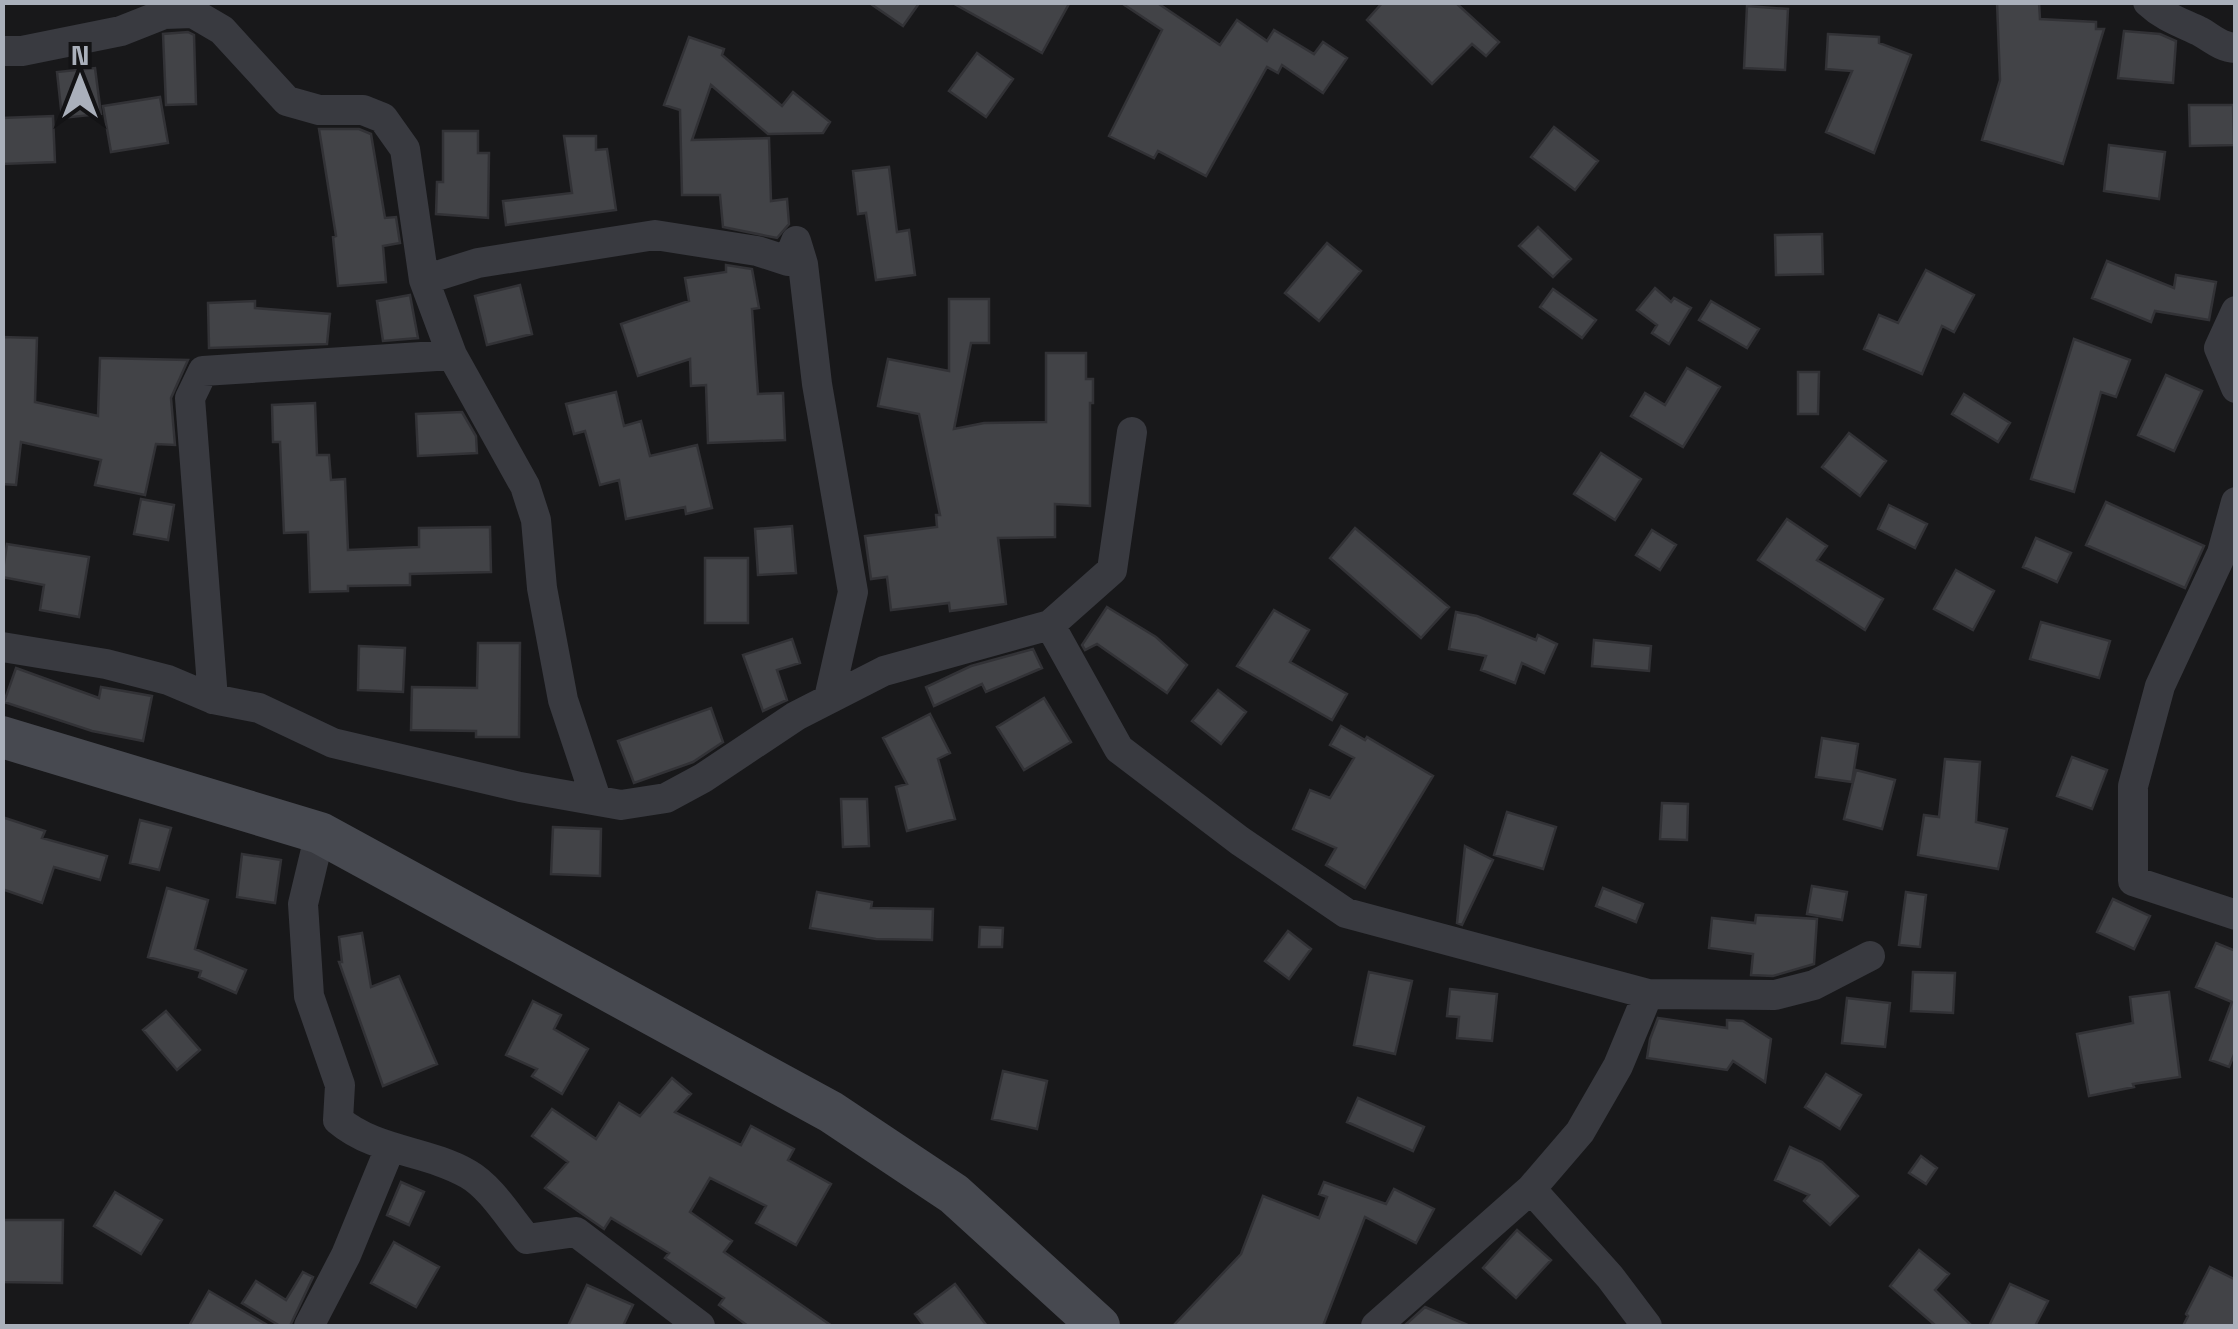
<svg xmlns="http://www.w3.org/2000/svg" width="2238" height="1329" viewBox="0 0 2238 1329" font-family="'Space Grotesk',sans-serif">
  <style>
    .building { fill: #424347; stroke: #323236; stroke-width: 2.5 }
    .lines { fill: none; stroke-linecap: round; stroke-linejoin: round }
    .street { stroke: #393a40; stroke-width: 30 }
    .secondary { stroke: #474950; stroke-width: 42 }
  </style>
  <rect width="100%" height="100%" fill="#18181a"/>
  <path class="building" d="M868 2H920L903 26Z
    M951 2H1070L1042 53Z
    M1120 2H1156L1220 45 1237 20 1267 41 1274 30 1314 54 1323 42 1347 58 1323 93 1282 65 1278 73 1267 67 1206 176 1158 151 1154 158 1109 136 1162 30Z
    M1383 2H1455L1499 42 1486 56 1472 44 1432 84 1367 20Z
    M1997 2H2039L2040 19 2096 22V29H2104L2063 164 1982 140 2000 80Z
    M1747 6 1788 9 1785 70 1744 68Z
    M2124 31 2160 34 2176 41 2173 83 2118 78Z
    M188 32 194 35 196 104 166 105 163 34Z
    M1828 34 1879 37V43L1911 55 1874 153 1826 132 1852 71 1826 69Z
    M689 37 724 49 722 55 782 106 793 92 830 122 823 133 768 134 711 85 692 140 769 138 771 201 787 199 789 224 777 238 723 227 720 195H682L680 110 664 105Z
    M977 53 1013 79 986 117 949 91Z
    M95 68 101 114 62 118 57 72Z
    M160 97 168 143 111 152 103 106Z
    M2189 105H2233L2234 145 2190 146Z
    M53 116 55 162 2 164V118Z
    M1554 127 1598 161 1575 190 1531 157Z
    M319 129H359L371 134 385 218 396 217 400 243 383 246 386 282 338 286 333 237 336 236Z
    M443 131H478V153H489L488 218 436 214 437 182H443Z
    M564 136H596V150L607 149 616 210 506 225 503 201 572 193Z
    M2109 145 2165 152 2159 199 2104 191Z
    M889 167 897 232 909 230 915 275 876 280 866 213 858 214 853 171Z
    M1538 227 1571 259 1553 277 1519 246Z
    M1822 234 1823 274 1776 275 1775 235Z
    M1327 243 1361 271 1319 321 1285 293Z
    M2107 261 2174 288 2176 275 2216 282 2209 320 2155 311 2151 322 2092 298Z
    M726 265 752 269 759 308 752 309 758 394 783 393 785 440 708 443 706 385 691 386 690 359 638 376 621 324 689 301 685 278 726 272Z
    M1926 270 1974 295 1954 332 1942 326 1922 374 1864 349 1879 315 1898 323Z
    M520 285 532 334 487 345 475 296Z
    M1655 288 1671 302 1674 298 1691 308 1669 344 1652 333 1657 325 1637 310Z
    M1553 289 1596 320 1582 338 1540 307Z
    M410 295 418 338 383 341 377 301Z
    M949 299H989V343H971L954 429 984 423 1046 422V353H1086V379H1093V403H1090V506L1055 504V537L998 538 1006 604 950 611 949 603 891 610 887 577 871 579 865 536 937 527 936 515H940L919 414 878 406 888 359 949 371Z
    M255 301V308L330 314 327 344 209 348 208 303Z
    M1711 301 1759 329 1747 348 1699 320Z
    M2 337 37 338 35 402 98 416 100 358 188 360 171 398 175 445 156 444 145 495 95 485 101 460 21 442 16 485 2 484Z
    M2074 339 2130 360 2116 397 2101 392 2074 492 2031 479Z
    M1687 368 1720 387 1683 447 1631 416 1645 393 1665 405Z
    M1798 372H1819L1818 414H1798Z
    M2166 375 2202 391 2174 451 2138 435Z
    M616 392 624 426 641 421 650 456 697 445 712 508 686 514 685 507 626 519 619 480 600 485 585 431 574 434 566 404Z
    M1964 394 2010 423 1998 442 1952 414Z
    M315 403 317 455H329L331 480 345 479 348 550 419 547V528L490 527 491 572 410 574V585L348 586V591L310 592 308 532 284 533 280 442H273L272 405Z
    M462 412 476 436 477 453 418 456 416 414Z
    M1849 433 1886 461 1860 496 1822 467Z
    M1601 453 1641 479 1615 520 1574 494Z
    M141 499 174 505 168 540 134 534Z
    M2106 502 2204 546 2185 588 2086 545Z
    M1889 505 1927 524 1915 548 1878 529Z
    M1787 519 1827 546 1817 560 1883 599 1865 630 1758 560Z
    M792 526 796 573 758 575 755 529Z
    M1355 528 1449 607 1421 638 1330 558Z
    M1652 530 1676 545 1660 570 1636 555Z
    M2036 538 2071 553 2057 582 2023 567Z
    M7 544 89 557 79 617 40 610 44 585 2 577Z
    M705 558H748V623H705Z
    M1956 570 1994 591 1973 630 1934 609Z
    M1107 607 1156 637 1187 665 1167 693 1097 644 1085 650 1082 645Z
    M1274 610 1309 630 1290 662 1347 694 1332 720 1237 666Z
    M1456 612 1477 616 1536 640 1538 635 1557 644 1544 673 1522 663 1515 683 1481 670 1486 656 1449 649Z
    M2041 622 2110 641 2099 678 2030 659Z
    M792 639 800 663 777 670 787 700 763 711 743 655Z
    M1594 640 1651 646 1649 671 1592 666Z
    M478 643H520L519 737H476V731L411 730 412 687 477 688Z
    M359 646 405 648 403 692 358 690Z
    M1033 649 1042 668 986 692 982 684 934 706 926 687 971 666Z
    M16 668 99 698 101 687 152 696 143 741 92 731 4 702Z
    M1218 690 1246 712 1221 744 1192 721Z
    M1044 698 1071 742 1024 770 997 727Z
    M711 708 723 742 693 762 634 783 618 741Z
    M930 714 950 753 938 759 955 819 907 831 896 787 907 784 883 738Z
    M1341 726 1365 740 1367 737 1433 776 1365 888 1326 865 1336 848 1293 829 1310 790 1330 798 1354 758 1330 745Z
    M1822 738 1858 744 1852 782 1816 777Z
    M2072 757 2107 770 2092 809 2057 796Z
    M1945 759 1980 762 1976 822 2007 829 1998 869 1918 855 1924 815 1939 817Z
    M1856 770 1895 780 1882 829 1844 819Z
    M841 799H867L869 846 843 847Z
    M1662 803 1688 804 1687 840 1660 839Z
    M1507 812 1556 827 1543 869 1494 855Z
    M2 817 45 831 42 838 107 856 100 880 54 867 42 903 2 889Z
    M140 820 171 828 159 870 130 863Z
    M553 827 601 829 600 876 551 874Z
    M1465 846 1493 860 1462 925 1457 923Z
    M242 854 281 860 275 903 237 897Z
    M1812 886 1847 892 1842 920 1807 914Z
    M167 888 208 900 195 949 246 970 236 993 199 977 201 971 148 957Z
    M1603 888 1643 904 1636 922 1596 906Z
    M817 892 872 902 871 908 933 909 932 940 876 939 810 928Z
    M1906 892 1926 895 1920 947 1899 945Z
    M2113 899 2150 916 2134 949 2097 932Z
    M1756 915 1817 919 1814 964 1773 976 1751 975 1753 954 1709 948 1712 918 1755 923Z
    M980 927 1003 928 1002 947H979Z
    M1288 931 1311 949 1289 979 1265 961Z
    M362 933 371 987 399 976 437 1064 383 1086 339 962H342L339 937Z
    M2216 943 2236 951V1050L2229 1067 2210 1060 2232 1002 2196 987Z
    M1369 972 1412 981 1395 1054 1354 1045Z
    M1913 972 1955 973 1953 1013 1911 1011Z
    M1450 989 1497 994 1492 1041 1457 1038 1459 1017 1447 1016Z
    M2169 992 2180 1077 2133 1084 2134 1087 2089 1096 2077 1034 2133 1023 2130 997Z
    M1847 998 1890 1003 1885 1047 1842 1043Z
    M533 1001 561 1015 554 1029 588 1049 562 1094 532 1076 537 1069 506 1055Z
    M166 1011 200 1050 177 1070 143 1030Z
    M1658 1018 1727 1028V1020L1743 1021 1771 1039 1765 1082 1733 1061 1727 1070 1647 1058 1650 1039Z
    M1003 1071 1047 1081 1037 1129 992 1119Z
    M1826 1074 1861 1095 1840 1129 1805 1107Z
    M672 1078 691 1094 675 1112 741 1145 751 1126 794 1149 788 1160 831 1184 796 1245 756 1223 766 1206 710 1178 690 1212 732 1241 724 1252 832 1326H748L719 1305 724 1298 665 1258 669 1253 611 1218 604 1229 545 1188 568 1162 532 1136 552 1109 596 1139 619 1103 640 1116Z
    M1358 1098 1424 1127 1413 1151 1347 1122Z
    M1790 1147 1822 1162 1858 1196 1830 1225 1804 1201 1809 1195 1775 1180Z
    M1921 1156 1937 1168 1926 1184 1909 1173Z
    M401 1182 424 1192 409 1225 387 1215Z
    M1324 1182 1386 1204 1394 1189 1434 1209 1416 1243 1365 1217 1323 1326H1173L1241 1254 1263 1196 1319 1218 1327 1197 1319 1194Z
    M115 1192 162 1220 141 1254 94 1226Z
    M2 1220H63L62 1283 2 1282Z
    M1517 1230 1551 1260 1516 1298 1483 1268Z
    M394 1242 439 1267 416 1307 371 1283Z
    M1919 1250 1949 1274 1935 1290 1972 1326H1936L1890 1286Z
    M2210 1267 2236 1280V1326H2183L2188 1316 2186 1314Z
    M303 1272 313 1277 290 1326H280L242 1303 256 1281 286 1300Z
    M955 1284 987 1326H924L915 1314Z
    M2010 1284 2048 1301 2035 1326H1989Z
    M587 1285 633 1305 623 1326H568Z
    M209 1291 269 1326H189Z
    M1425 1307 1470 1326H1404Z"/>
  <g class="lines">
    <path class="street" d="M2148 2C2164 17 2180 22 2199 31 2212 38 2220 47 2236 48
      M2 51H22L121 31 164 14 193 13 222 30 287 101 319 110H363L383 118 405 149 424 280 452 355 525 486 536 520 542 588 563 700 596 799
      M424 280 478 263 655 235 757 251 788 261 796 241 803 264 817 384 853 592 829 698
      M2236 311 2219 348 2236 388
      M2236 502 2222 553 2160 686 2133 786V881L2236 915
      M1050 625 1112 570 1132 432
      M2 647 106 664 168 680 213 699 259 708 333 743 520 787 621 805 666 798 703 778 796 716 884 671 1050 625 1119 749 1240 841 1346 913 1648 994 1775 995 1814 985 1870 956
      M213 699 190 398 203 371 452 355
      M320 833 303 904 309 996 340 1085 338 1120C376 1152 426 1150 468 1174 491 1187 510 1219 527 1239L576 1232 700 1326
      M1531 1189 1610 1277 1647 1326
      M309 1326 346 1255 390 1148
      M1376 1326 1531 1189 1580 1132 1618 1066 1648 994"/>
    <path class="secondary" d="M2 737 320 833 831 1112 954 1194 1099 1326"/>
  </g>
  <rect width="2238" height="1329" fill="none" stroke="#aab0bb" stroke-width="10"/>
  <g transform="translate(80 80)" stroke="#131315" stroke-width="8" paint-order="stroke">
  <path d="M0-8L18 38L0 25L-18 38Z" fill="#aab0bb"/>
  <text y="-15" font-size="28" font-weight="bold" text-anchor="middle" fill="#aab0bb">N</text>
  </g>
</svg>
